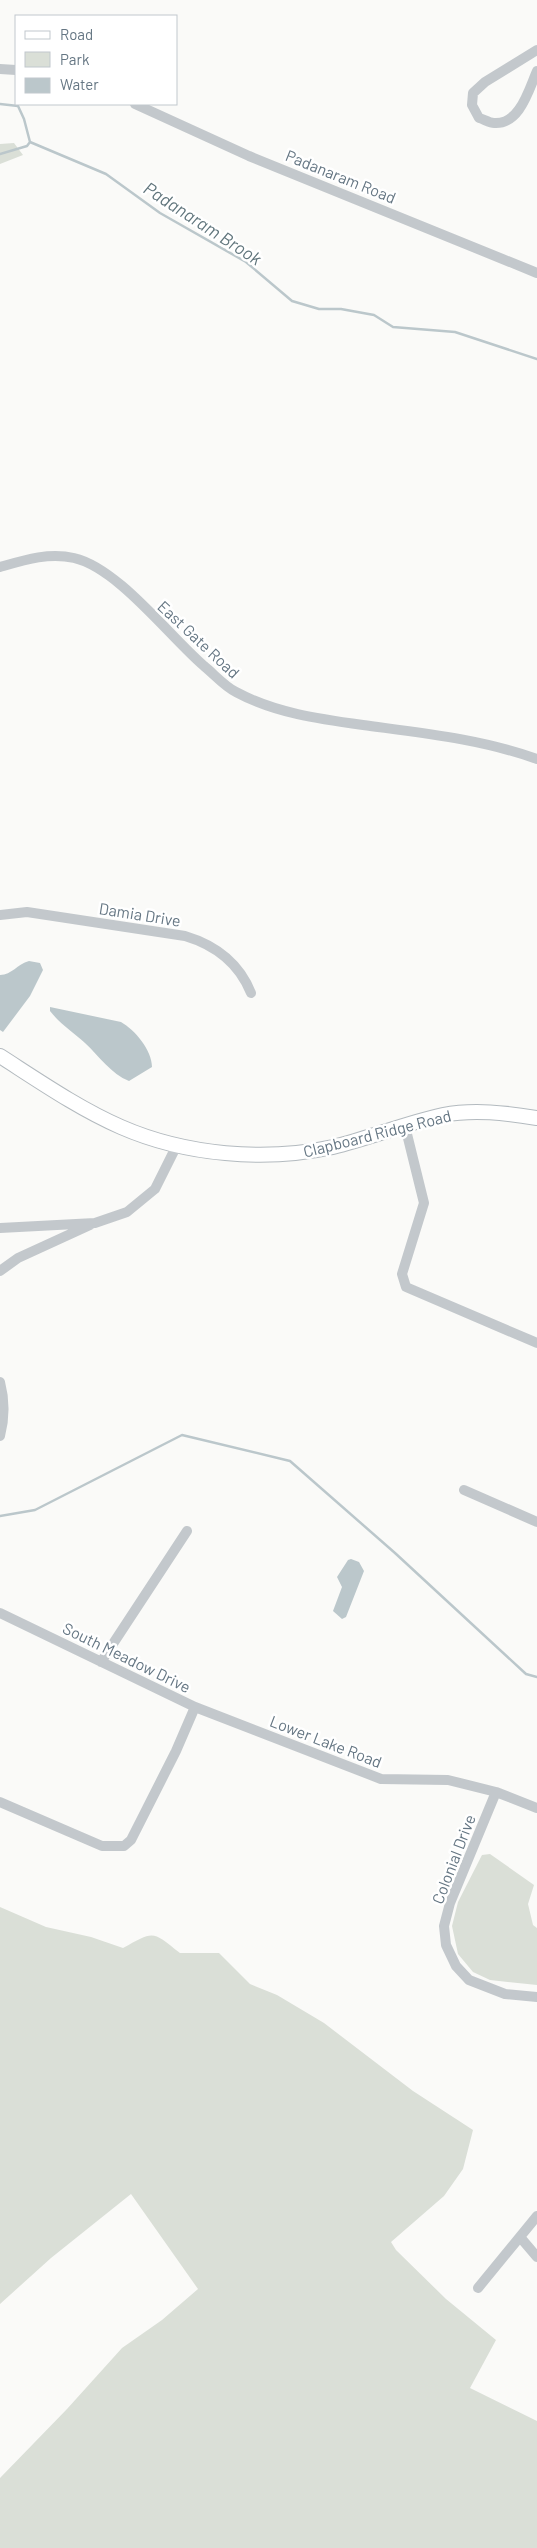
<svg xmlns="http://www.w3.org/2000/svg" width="537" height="2548" viewBox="0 0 537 2548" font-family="Barlow,sans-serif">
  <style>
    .green { fill: #dadfd7 }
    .water { fill: #bbc7cb }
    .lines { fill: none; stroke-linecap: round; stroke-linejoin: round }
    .stream { stroke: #bbc7cb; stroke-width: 2.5 }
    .secondary-casing { stroke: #b3babf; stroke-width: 16 }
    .street { stroke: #c3c8cc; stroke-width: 10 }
    .secondary { stroke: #fff; stroke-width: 14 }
    .labels { text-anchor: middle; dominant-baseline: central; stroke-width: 5; stroke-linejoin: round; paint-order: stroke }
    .street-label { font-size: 16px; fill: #657683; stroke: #fff }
    .water-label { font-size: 18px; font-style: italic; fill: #60757c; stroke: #fff }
  </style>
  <rect width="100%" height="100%" fill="#fafaf8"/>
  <path class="green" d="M14 143 23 155 0 164V144Z
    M490 1854 534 1885 528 1904 533 1925 537 1928V1985L490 1980 473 1972 458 1954 452 1926 458 1902 482 1855Z
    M0 1907 46 1927 91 1937 123 1948C155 1930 152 1931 180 1953H219L250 1984 277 1995 324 2023 413 2091 473 2130 463 2169 444 2196 391 2242 396 2250 446 2299 496 2340 470 2388 537 2421V2548H0V2478L67 2409 122 2348 162 2320 198 2289 131 2194 51 2258 0 2304Z"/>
  <path class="water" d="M29 961 40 963 43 970 30 996 3 1032 0 1030V975C12 975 17 964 29 961Z
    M50 1007 121 1022C135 1030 152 1050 152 1067L129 1081C111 1074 99 1056 85 1043 73 1032 60 1024 50 1011Z
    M351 1559 359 1562 364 1571 346 1617 342 1619 333 1611 342 1587 337 1577 348 1560Z"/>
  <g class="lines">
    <path class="stream" d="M0 104 18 106 24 119 30 142
      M30 142 106 174 160 213 246 262 292 301 319 309H341L374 315 393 327 455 332 537 359
      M0 154 27 146 30 142
      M0 1516 35 1510 182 1435 290 1461 395 1553 526 1674 537 1677"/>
    <g class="secondary-casing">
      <path id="secondary" d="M0 1056C39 1081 78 1108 121 1127 185 1155 265 1162 333 1147 370 1138 406 1123 443 1115 474 1109 506 1113 537 1118"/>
    </g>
    <path class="street" d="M537 50 485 82 473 93 472 105 479 118C483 119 490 123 494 123 520 125 529 89 537 71
      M0 69 16 70
      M135 104 249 156 537 273
      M0 567C24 560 49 552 74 558 118 568 169 636 204 666 214 674 224 686 236 692 275 713 319 719 363 725 422 733 481 739 537 759
      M0 915 27 912 185 936C215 945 239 963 251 993
      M405 1126 424 1203 402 1274 406 1287 537 1343
      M0 1228 95 1223 127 1212 155 1189 177 1145
      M0 1271 18 1258 90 1225
      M0 1382C5 1401 5 1417 0 1436
      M464 1490 537 1522
      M0 1613 195 1707 381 1779 448 1780 496 1792 537 1808
      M101 1662 187 1531
      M496 1792 450 1903 444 1926 446 1945 456 1966 469 1980 505 1994 537 1997
      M0 1802 102 1846H124L131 1840 176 1751 195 1707
      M520 2237 537 2257
      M478 2288 537 2216"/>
    <use href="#secondary" class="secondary"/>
  </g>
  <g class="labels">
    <g class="street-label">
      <text transform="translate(341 176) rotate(22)">Padanaram Road</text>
      <text transform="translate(199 639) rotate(43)">East Gate Road</text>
      <text transform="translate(140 914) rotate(9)">Damia Drive</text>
      <text transform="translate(377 1133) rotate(-14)">Clapboard Ridge Road</text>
      <text transform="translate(127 1657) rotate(26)">South Meadow Drive</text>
      <text transform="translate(326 1741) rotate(21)">Lower Lake Road</text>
      <text transform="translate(453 1859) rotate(-69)">Colonial Drive</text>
    </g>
    <g class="water-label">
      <text transform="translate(203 223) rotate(33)">Padanaram Brook</text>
    </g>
  </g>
  <rect x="15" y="15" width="162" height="90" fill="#ffffff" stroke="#c1c8cd"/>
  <rect x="25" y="31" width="25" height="8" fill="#ffffff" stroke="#c1c8cd"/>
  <text x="60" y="40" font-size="15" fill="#657683">Road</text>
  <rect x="25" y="52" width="25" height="15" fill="#dadfd7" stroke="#c1c8cd"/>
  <text x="60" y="65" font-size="15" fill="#657683">Park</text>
  <rect x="25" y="78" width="25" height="15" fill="#bbc7cb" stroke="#c1c8cd"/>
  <text x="60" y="90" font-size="15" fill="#657683">Water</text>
</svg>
